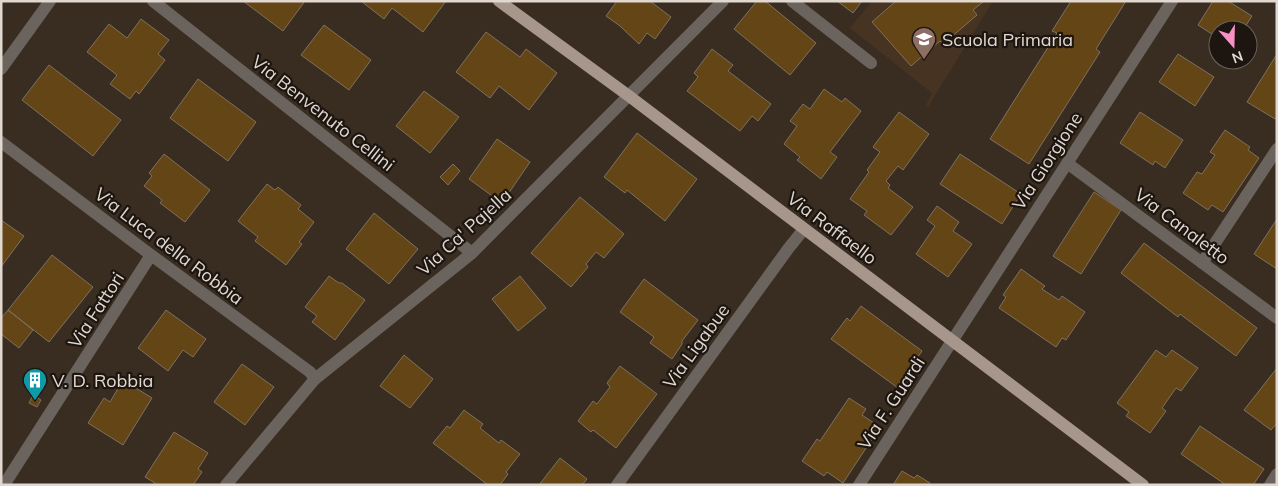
<svg xmlns="http://www.w3.org/2000/svg" width="1278" height="486" viewBox="0 0 1278 486" font-family="Mulish,sans-serif">
  <style>
    .built { fill: #463322 }
    .building { fill: #644516; stroke: #7e7161 }
    .lines { fill: none; stroke-linecap: round; stroke-linejoin: round }
    .minor { stroke: #6b635e; stroke-width: 12 }
    .major { stroke: #a7968c; stroke-width: 12 }
    .labels { text-anchor: middle; dominant-baseline: central; stroke-width: 4.5; stroke-linejoin: round; paint-order: stroke }
    .poi-label { font-size: 18px; fill: #e1d8d0; stroke: #1c1510; text-anchor: start }
    .street-label { font-size: 18px; fill: #e1d8d0; stroke: #1c1510 }
  </style>
  <rect width="100%" height="100%" fill="#392c20"/>
  <path class="built" d="M872 1H993L928 107 926 105 932 93 850 28Z"/>
  <path class="building" d="M243 1H305L283 31Z
    M361 1H446L423 32 392 8 384 19Z
    M617 1H650L671 17 655 39 647 33 639 44 620 26 606 16Z
    M757 1H765L816 43 790 75 734 29Z
    M837 1H862L853 13Z
    M896 1H984L973 10 977 15 943 44 940 41 911 66 872 22Z
    M1071 1H1126L1096 49 1100 52 1029 164 990 139 1057 33 1052 31Z
    M1213 1H1228L1252 16 1243 30H1218V38L1198 25Z
    M141 19 169 40 158 54 165 60 139 94 136 91 130 99 110 84 117 75 87 52 109 24 127 38Z
    M324 25 371 60 349 90 301 55Z
    M486 32 520 57 526 49 557 73 529 110 499 86 490 98 456 72Z
    M712 49 733 65 728 71 771 104 758 121 752 116 740 131 687 91 698 77 694 73Z
    M1178 54 1214 77 1195 106 1159 82Z
    M1277 54V116L1275 119 1247 102Z
    M49 65 121 120 93 156 22 100Z
    M198 79 256 122 228 161 170 118Z
    M824 89 842 102 845 98 861 111 830 152 837 157 821 179 797 160 800 157 784 144 797 126 790 121 803 104 810 109Z
    M424 91 459 117 430 153 396 126Z
    M899 112 929 134 903 170 898 166 886 181 890 185 888 188 913 207 891 235 864 215 867 211 850 199 869 172 867 170 880 152 873 147Z
    M1140 112 1183 140 1165 168 1155 161 1153 165 1120 143Z
    M1225 130 1250 147 1248 150 1259 158 1223 212 1212 205 1208 210 1183 193 1197 172 1202 174 1215 155 1210 152Z
    M637 133 697 179 665 221 627 190 625 193 604 177Z
    M497 139 530 162 502 203 469 179Z
    M164 154 210 190 185 222 160 203 162 200 144 186 152 176 149 173Z
    M960 154 1021 194 1002 224 940 184Z
    M453 164 460 171 448 185 440 177Z
    M267 184 275 190 278 187 301 205 298 209 314 222 299 242 302 244 286 265 255 241 258 237 238 221Z
    M1094 192 1121 210 1081 274 1053 256Z
    M580 197 624 234 604 258 596 252 586 264 588 267 571 287 531 253Z
    M937 206 959 222 953 231 972 244 948 277 916 254 935 226 927 220Z
    M374 213 418 249 389 284 346 249Z
    M1277 219V269L1254 254Z
    M1 220 24 236 1 267Z
    M1144 243 1257 328 1236 356 1180 314 1178 317 1121 273Z
    M52 255 93 287 49 342 8 310Z
    M1021 269 1045 286 1042 289 1059 300 1062 296 1085 312 1066 340 1062 338 1056 347 999 308 1006 297 1003 295Z
    M329 276 339 283H342L365 300 335 340 312 322 317 316 305 307Z
    M520 276 546 308 518 331 492 299Z
    M644 279 698 320 682 341V344L672 359 650 343 654 337 620 312Z
    M861 306 922 351 913 364 914 367 898 388 831 339 847 318 850 321Z
    M8 310 33 330 19 348 1 334V318Z
    M166 310 206 339 193 357 183 350 168 371 138 348Z
    M1156 350 1166 357 1172 350 1198 368 1181 391 1176 388 1162 408 1166 411 1150 433 1126 416 1129 412 1117 403Z
    M404 355 433 379 410 408 380 386Z
    M242 364 274 387 245 425 214 402Z
    M620 366 657 394 616 448 593 430 591 432 578 421 593 401 597 404 610 387 607 383Z
    M1277 368V423L1271 430 1244 410Z
    M123 380 152 398 123 445 88 423 104 398 110 402Z
    M33 395 41 400 37 407 29 403Z
    M849 398 866 409 862 415 880 427 843 483 827 472 824 476 802 461 817 439 820 441Z
    M464 410 483 424 480 428 499 443 501 440 520 454 506 472 508 474 500 485H488L433 443 447 426 450 428Z
    M1200 426 1264 469 1253 485H1226L1181 454Z
    M174 432 208 453 198 469 202 472 193 485H154L155 483 145 477Z
    M560 458 587 479 582 485H539Z
    M902 471 914 478 917 475 930 483 928 485H893Z"/>
  <g class="lines">
    <path class="minor" d="M153 1 472 253
      M792 1 871 63
      M1 69 50 1
      M1 142 151 255 310 372 315 379
      M1067 163 1277 318
      M1202 263 1277 149
      M4 485 151 255
      M226 485 315 379 472 253 723 1
      M617 485 788 249 804 229
      M859 485 1172 1
      M1270 485 1277 474"/>
    <path class="major" d="M499 1 629 96 1143 485"/>
  </g>
  <defs>
    <g id="school-pin" transform="scale(1.25)"><path d="M0 17L-7.5 6A9.5 9.5 0 1 1 7.5 6Z" fill="#8d6e63" stroke="#1c1510"/><path d="M0-5L7-2L0 1L-7-2ZM-4 1L0 2.5L4 1V4Q0 6-4 4Z" fill="#fff"/></g>
    <g id="building-pin" transform="scale(1.25)"><path d="M0 17L-7.5 6A9.5 9.5 0 1 1 7.5 6Z" fill="#0f9aa8" stroke="#1c1510"/><path d="M-4-6H4V6H1V3H-1V6H-4ZM-2.5-4.3h1.7v1.8h-1.7ZM.8-4.3h1.7v1.8H.8ZM-2.5-1h1.7V.8h-1.7ZM.8-1h1.7V.8H.8Z" fill="#fff"/></g>
  </defs>
  <g fill-rule="evenodd">
    <use href="#school-pin" x="924" y="39"/>
    <use href="#building-pin" x="35" y="380"/>
  </g>
  <g class="labels">
    <g class="poi-label">
      <text x="942" y="39">Scuola Primaria</text>
      <text x="52" y="380">V. D. Robbia</text>
    </g>
    <g class="street-label">
      <text transform="translate(323 113) rotate(38)">Via Benvenuto Cellini</text>
      <text transform="translate(1047 161) rotate(-57)">Via Giorgione</text>
      <text transform="translate(1182 226) rotate(37)">Via Canaletto</text>
      <text transform="translate(832 228) rotate(37)">Via Raffaello</text>
      <text transform="translate(464 232) rotate(-42)">Via Ca' Pajella</text>
      <text transform="translate(169 246) rotate(37)">Via Luca della Robbia</text>
      <text transform="translate(96 310) rotate(-57)">Via Fattori</text>
      <text transform="translate(696 346) rotate(-54)">Via Ligabue</text>
      <text transform="translate(891 403) rotate(-57)">Via F. Guardi</text>
    </g>
  </g>
  <rect width="1278" height="486" fill="none" stroke="#e1d8d0" stroke-width="5"/>
  <g transform="translate(1233 45) rotate(160)"><circle r="24" fill="#1c1510" stroke="#6b635d"/>
  <path d="M0-4L9 19L0 12L-9 19Z" fill="#fa8fc6"/>
  <text y="-8" font-size="14" font-weight="bold" text-anchor="middle" fill="#e1d8d0">N</text>
  </g>
</svg>
